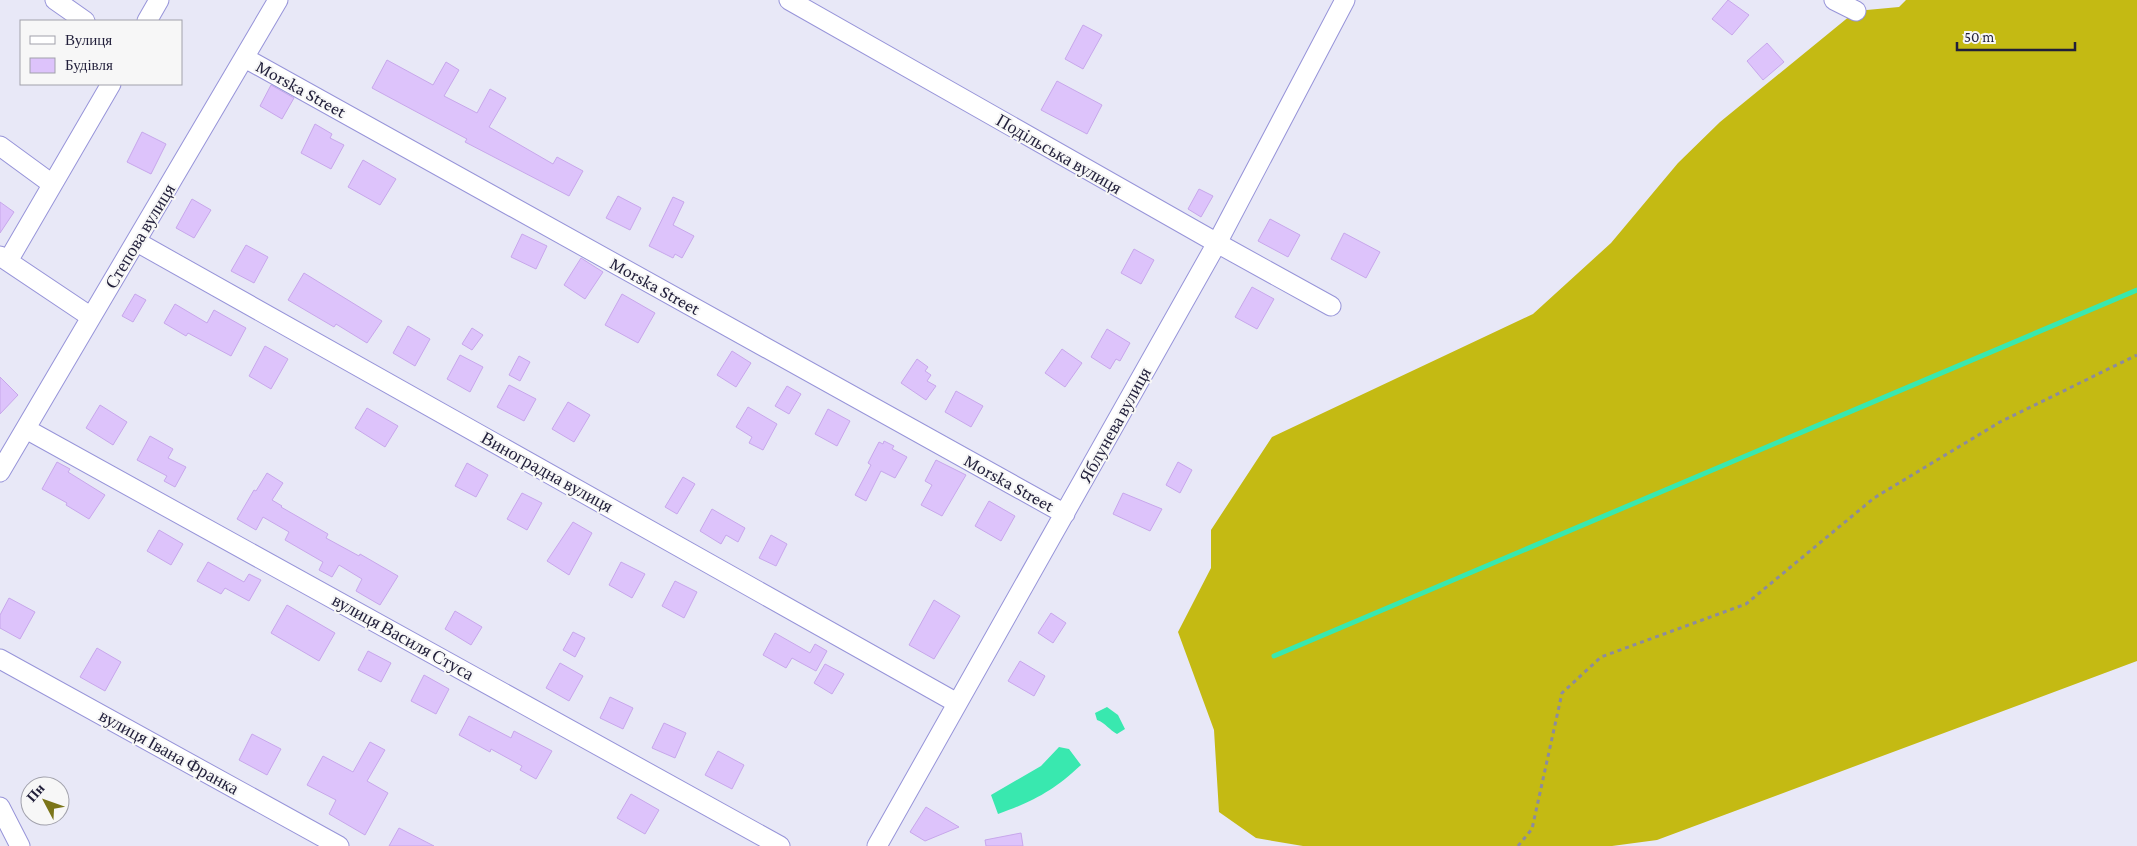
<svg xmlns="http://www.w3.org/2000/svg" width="2137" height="846" viewBox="0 0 2137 846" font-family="'Crimson Pro',serif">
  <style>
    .forest { fill: #c4ba13 }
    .water { fill: #39e8af }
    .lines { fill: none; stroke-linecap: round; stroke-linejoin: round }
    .stream { stroke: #39e8af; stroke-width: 5 }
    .building { fill: #ddc3fb; stroke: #c7a7eb }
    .street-casing { stroke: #9794d9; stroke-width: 21 }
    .path { stroke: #8c8ba0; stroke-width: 3; stroke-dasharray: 4 4; stroke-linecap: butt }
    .street { stroke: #fff; stroke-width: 19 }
    .labels { text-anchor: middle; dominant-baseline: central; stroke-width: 4; stroke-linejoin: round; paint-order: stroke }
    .street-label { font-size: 18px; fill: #211f3a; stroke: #f7f7f7 }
  </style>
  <rect width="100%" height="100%" fill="#e8e8f7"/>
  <path class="forest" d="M1906 0H2137V661L1657 840 1612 846H1303L1256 838 1219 812 1214 730 1178 632 1211 568V530L1272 437 1533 314 1611 243 1678 163 1720 122 1856 11 1899 7Z"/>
  <path class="water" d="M1107 707 1118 715 1125 729 1117 734C1109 730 1106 723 1097 720L1095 713Z
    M1059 747 1069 749 1081 765C1053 791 1034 801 998 814L991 795 1041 766Z"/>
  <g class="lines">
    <path class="stream" d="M1274 656 2137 290"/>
  </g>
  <path class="building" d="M1728 0 1749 15 1732 35 1712 19Z
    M1083 25 1102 35 1083 69 1065 59Z
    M1767 43 1784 62 1763 80 1747 61Z
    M387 60 433 85 446 62 459 70 444 96 477 113 490 89 506 98 489 127 553 164 557 157 583 171 569 196 465 142 467 139 372 88Z
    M1057 81 1102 105 1087 134 1041 110Z
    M271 85 294 98 282 119 260 106Z
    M315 124 332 134 330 138 344 145 331 169 301 153Z
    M142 132 166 144 151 174 127 162Z
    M363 160 396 179 380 205 348 187Z
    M1199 189 1213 196 1201 217 1188 209Z
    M618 196 641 208 630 230 606 218Z
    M673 197 684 202 673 225 694 236 682 258 675 254 673 258 649 246Z
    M192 199 211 210 194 238 176 228Z
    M0 202 14 212 0 233Z
    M1270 219 1300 235 1288 257 1258 241Z
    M1344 233 1380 252 1366 278 1331 259Z
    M522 234 547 246 536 269 511 257Z
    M246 245 268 257 254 283 231 271Z
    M1134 249 1154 260 1141 284 1121 273Z
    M581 258 603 272 585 299 564 285Z
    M304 273 382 321 367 343 336 324 334 327 288 300Z
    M1252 287 1274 299 1257 329 1235 317Z
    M135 294 146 300 133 322 122 316Z
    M622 294 655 313 638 343 605 325Z
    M175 304 207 323 214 310 246 328 231 356 188 333 186 336 164 323Z
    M408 326 430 339 415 366 393 353Z
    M472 328 483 335 472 350 462 344Z
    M1107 329 1130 343 1120 361 1116 359 1110 369 1091 357Z
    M265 346 288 359 271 389 249 376Z
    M1062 349 1082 363 1065 387 1045 373Z
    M732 351 751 363 736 387 717 375Z
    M460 355 483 367 470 392 447 379Z
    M519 356 530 362 520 381 509 375Z
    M917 359 928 367 925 371 931 375 927 381 936 386 926 400 901 383Z
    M0 377 18 395 0 414Z
    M509 385 536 399 524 421 497 407Z
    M787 386 801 394 789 414 775 406Z
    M956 391 983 406 971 427 945 412Z
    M568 402 590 415 574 442 552 429Z
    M100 405 127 422 113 445 86 428Z
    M748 407 777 424 763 450 749 443 752 437 736 427Z
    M367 408 398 426 385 447 355 428Z
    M828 409 850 421 837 446 815 434Z
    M150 436 173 449 168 458 186 467 175 487 164 481 167 476 137 460Z
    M884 441 894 446 892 449 907 457 895 478 881 471 866 501 855 495 871 465 868 463 879 442 883 444Z
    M936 460 966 475 942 516 921 505 932 485 925 481Z
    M57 462 70 469 68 472 105 495 89 519 66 505 67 503 42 489Z
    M1178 462 1192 470 1180 493 1166 485Z
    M467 463 488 475 476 497 455 486Z
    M267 473 283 483 272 500 282 506 281 507 328 534 326 538 359 556 360 554 398 576 380 605 356 591 362 579 339 565 332 577 319 570 323 562 285 540 289 532 263 517 256 530 237 519 254 490 256 491Z
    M683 477 695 484 677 514 665 507Z
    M522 493 542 503 527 530 507 519Z
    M1123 493 1162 509 1150 531 1113 514Z
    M989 501 1015 516 1001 541 975 526Z
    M712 509 745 528 738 542 726 535 721 544 700 531Z
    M573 522 592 533 569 575 547 561Z
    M159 530 183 544 171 565 147 551Z
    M771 535 787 544 776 566 759 558Z
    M208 562 244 582 249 574 261 580 249 601 225 588 221 594 197 581Z
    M621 562 645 574 632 598 609 585Z
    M675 581 697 592 684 618 662 606Z
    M9 598 35 612 20 639 0 628V615Z
    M934 600 960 616 934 659 909 645Z
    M287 605 335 633 319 661 271 633Z
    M455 611 482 627 471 645 445 629Z
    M1051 613 1066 623 1053 643 1038 633Z
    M573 632 585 638 575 657 563 650Z
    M775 633 810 653 815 644 827 651 816 671 792 658 786 668 763 655Z
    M97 648 121 662 105 691 80 677Z
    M368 651 391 663 381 682 358 670Z
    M1020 661 1045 676 1034 696 1008 681Z
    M560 663 583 676 569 701 546 688Z
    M825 664 844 674 832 694 814 683Z
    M424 675 449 689 436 714 411 701Z
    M610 697 633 708 623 729 600 718Z
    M469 716 511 738 514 731 552 751 536 779 520 770 522 766 491 749 490 752 459 735Z
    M664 723 686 733 675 758 652 748Z
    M252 734 281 749 267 775 239 760Z
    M370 742 385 750 367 781 388 793 365 835 329 814 336 800 307 785 323 756 353 772Z
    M718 751 744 765 732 789 705 775Z
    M631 794 659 810 645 834 617 818Z
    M926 807 959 827 925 841 910 832Z
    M399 828 434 846H389Z
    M1021 833 1023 846H986L985 840Z"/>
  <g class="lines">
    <g class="street-casing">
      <path id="street" d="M55 0 85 21
        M789 0 1217 243 1331 306
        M1834 0 1856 11
        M147 21 159 0
        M245 58 1065 514
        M0 146 52 184
        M137 242 957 703
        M0 256 91 317
        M8 261 111 84
        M26 429 780 846
        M0 472 278 0
        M0 659 339 846
        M0 807 20 846
        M877 846 1217 243 1345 0"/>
    </g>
    <path class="path" d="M1518 846 1532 829 1562 693 1601 657 1746 604 1874 498 2000 422 2137 355"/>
    <use href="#street" class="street"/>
  </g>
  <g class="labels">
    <g class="street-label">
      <text transform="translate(301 89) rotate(29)">Morska Street</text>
      <text transform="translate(1059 154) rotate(30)">Подільська вулиця</text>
      <text transform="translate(140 236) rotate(-59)">Степова вулиця</text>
      <text transform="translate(655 286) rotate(29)">Morska Street</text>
      <text transform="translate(1115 425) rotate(-61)">Яблунева вулиця</text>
      <text transform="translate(547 472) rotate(29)">Виноградна вулиця</text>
      <text transform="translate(1009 483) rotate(29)">Morska Street</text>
      <text transform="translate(403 637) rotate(29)">вулиця Василя Стуса</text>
      <text transform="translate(169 752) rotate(29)">вулиця Івана Франка</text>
    </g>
  </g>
  <rect x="20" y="20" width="162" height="65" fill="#f7f7f7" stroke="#a1a1ab"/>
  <rect x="30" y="36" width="25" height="8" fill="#ffffff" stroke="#a1a1ab"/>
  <text x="65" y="45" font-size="15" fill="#211f3a">Вулиця</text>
  <rect x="30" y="58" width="25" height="15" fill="#ddc3fb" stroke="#a1a1ab"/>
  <text x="65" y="70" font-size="15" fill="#211f3a">Будівля</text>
  <g transform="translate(45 801) rotate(311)"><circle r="24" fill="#f7f7f7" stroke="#a1a1ab"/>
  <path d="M0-4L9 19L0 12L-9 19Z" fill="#7b7519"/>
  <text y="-8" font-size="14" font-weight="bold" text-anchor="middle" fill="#211f3a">Пн</text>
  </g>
  <path d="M1957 42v8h118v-8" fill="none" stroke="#211f3a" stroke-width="2.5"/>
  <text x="1964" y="42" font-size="15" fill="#211f3a" stroke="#f7f7f7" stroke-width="4" paint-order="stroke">50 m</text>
</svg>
